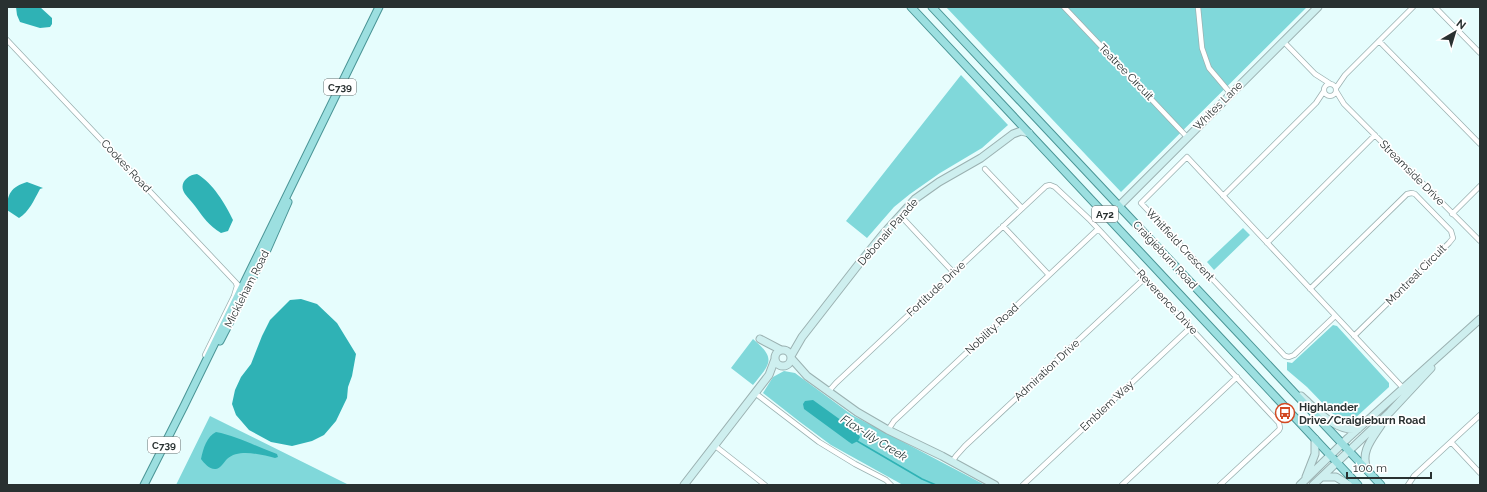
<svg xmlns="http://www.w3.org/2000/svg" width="1487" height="492" viewBox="0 0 1487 492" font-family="Raleway,sans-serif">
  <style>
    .green { fill: #80d8da }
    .water { fill: #2fb2b5 }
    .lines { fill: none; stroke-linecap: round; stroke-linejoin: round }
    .stream { stroke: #2fb2b5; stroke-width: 1.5 }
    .street-casing { stroke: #9bb1b1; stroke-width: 6 }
    .secondary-casing { stroke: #9bb1b1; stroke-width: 9 }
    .primary-casing { stroke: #499495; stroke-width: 9 }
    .street { stroke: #fff; stroke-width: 4.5 }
    .secondary { stroke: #ceefef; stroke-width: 7 }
    .primary { stroke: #9cdfe0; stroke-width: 7 }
    .labels { text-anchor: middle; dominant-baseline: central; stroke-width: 3.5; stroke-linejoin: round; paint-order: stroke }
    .shield { fill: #fff; stroke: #696f6f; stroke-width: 1 }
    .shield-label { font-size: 10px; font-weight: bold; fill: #293131 }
    .street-label { font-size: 11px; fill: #293131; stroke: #fff }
    .poi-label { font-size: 11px; font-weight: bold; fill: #293131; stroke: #fff; text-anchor: start }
    .water-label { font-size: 12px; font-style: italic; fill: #1e3434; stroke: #fff }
  </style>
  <rect width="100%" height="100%" fill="#e6fdfd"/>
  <path class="green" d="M946 7H1307L1121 192Z
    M961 75 1008 125 982 148 940 173 910 194 894 207 867 238 846 221Z
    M1243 228 1250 235 1214 270 1207 262Z
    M1333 325 1337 326 1389 383V387L1353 420 1347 423 1333 414 1307 387 1287 370V362L1292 363Z
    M753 339C777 359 770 364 753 385L731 368Z
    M784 371 795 373 852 415 985 485H903L831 445 800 422 763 393 773 377Z
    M210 416 349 485H176Z"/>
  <path class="water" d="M16 7H40L52 18V24L50 27 40 28 20 22 17 15Z
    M197 174C213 183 225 204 233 220L228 231 221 233C208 225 204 218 195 206 192 202 188 198 185 194 178 184 187 175 197 174Z
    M27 182 43 188 40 189C34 200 29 212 19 218L7 210C7 194 11 187 27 182Z
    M301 299 317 304 337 323 356 354 352 376 348 387 347 398 336 421 324 435 312 441 292 446 271 442 249 430 236 415 232 404 235 390 241 377 251 364 262 336 270 320 290 300Z
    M813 400 856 431 860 437 858 441 852 444 849 442 804 409 803 404 805 401Z
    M216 432C237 436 257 447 277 454L278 457 275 458C262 455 239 448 227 459 224 462 221 468 216 469 210 470 204 463 201 459 203 449 207 436 216 432Z"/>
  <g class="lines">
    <path class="stream" d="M857 441 922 479 936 485"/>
    <g class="street-casing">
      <path id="street" d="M1064 7 1187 137
        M1198 7 1202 48 1209 68 1231 94
        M1435 7 1480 53
        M7 40 241 288
        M1283 41 1315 74 1329 83
        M1379 41 1480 144
        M1324 90a6 6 0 1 1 12 0a6 6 0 1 1-12 0Z
        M1336 88 1345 75 1413 7
        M1336 91 1344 104 1480 241
        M985 169 1022 208
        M1223 196 1316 103 1324 91
        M1452 214 1480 186
        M900 215 954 273
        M1003 226 1049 275
        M1267 243 1375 135
        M1310 289 1407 194 1412 193 1415 194 1451 231 1453 238 1449 243 1354 336
        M1335 316 1294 355 1289 357 1285 356 1141 203 1187 157 1404 389
        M205 355 234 296 237 286 236 283
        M828 392 836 383 1046 186 1050 185 1055 187 1089 219 1279 423 1280 428 1279 430 1220 485
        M755 393 819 442 855 464 886 480 891 485
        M888 430 894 421 1098 229
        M1451 442 1480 473
        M714 445 765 485
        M952 462 956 456 965 446 1145 278
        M1023 485 1191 327
        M1122 485 1237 377
        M1408 485 1414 476 1480 415"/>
    </g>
    <g class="secondary-casing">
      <path id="secondary" d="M1119 206 1318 7
        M760 339 781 350
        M775 358a8 8 0 1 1 16 0a8 8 0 1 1-16 0Z
        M791 356 802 337 858 265 884 233 915 199 939 182 981 158 1013 134 1021 131 1029 133
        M791 358 807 376 857 412 888 430 942 456 995 485
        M1301 396C1317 410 1335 432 1358 429
        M1367 469C1360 452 1372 439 1381 425
        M1306 477 1315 454V439
        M1322 477H1336L1349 485
        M684 485 769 375 775 359
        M1300 485 1348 438 1480 319
        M1313 485 1390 412 1431 368"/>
    </g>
    <g class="primary-casing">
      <path id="primary" d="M911 7 1358 485
        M932 7 1381 485
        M220 341 266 252 288 202
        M144 485 184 406 379 7"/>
    </g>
    <use href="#street" class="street"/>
    <use href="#secondary" class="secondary"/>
    <use href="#primary" class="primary"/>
  </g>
  <defs>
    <g id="bus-ring" transform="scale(1)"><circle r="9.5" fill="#fff" stroke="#d24922" stroke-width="1.5"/><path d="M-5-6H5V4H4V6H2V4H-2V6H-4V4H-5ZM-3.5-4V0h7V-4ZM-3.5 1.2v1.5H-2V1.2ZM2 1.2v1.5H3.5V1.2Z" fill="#d24922"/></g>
  </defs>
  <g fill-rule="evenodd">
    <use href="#bus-ring" x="1285" y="413"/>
  </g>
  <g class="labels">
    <g class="shield">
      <rect x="324" y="79" width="32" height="16" rx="3"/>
      <rect x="1092" y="206" width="26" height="16" rx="3"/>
      <rect x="148" y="437" width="32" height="16" rx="3"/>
    </g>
    <g class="shield-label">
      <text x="340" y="87">C739</text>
      <text x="1105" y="214">A72</text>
      <text x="164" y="445">C739</text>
    </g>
    <g class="street-label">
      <text transform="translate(1126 72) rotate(46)">Teatree Circuit</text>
      <text transform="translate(1218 106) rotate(-45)">Whites Lane</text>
      <text transform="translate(126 166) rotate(47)">Cookes Road</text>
      <text transform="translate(1412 173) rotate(45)">Streamside Drive</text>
      <text transform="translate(888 232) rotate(-49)">Debonair Parade</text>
      <text transform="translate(1180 245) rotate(47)">Whitfield Crescent</text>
      <text transform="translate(1165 255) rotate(47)">Craigieburn Road</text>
      <text transform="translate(1416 275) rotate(-45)">Montreal Circuit</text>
      <text transform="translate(247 289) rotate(-63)">Mickleham Road</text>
      <text transform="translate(936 289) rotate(-43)">Fortitude Drive</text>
      <text transform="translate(1167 302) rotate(47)">Reverence Drive</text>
      <text transform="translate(992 329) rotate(-43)">Nobility Road</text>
      <text transform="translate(1047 370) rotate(-43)">Admiration Drive</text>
      <text transform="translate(1107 406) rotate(-43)">Emblem Way</text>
    </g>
    <g class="poi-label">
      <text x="1299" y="407">Highlander<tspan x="1299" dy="13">Drive/Craigieburn Road</tspan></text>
    </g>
    <g class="water-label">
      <text transform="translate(874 438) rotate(32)">Flax-lily Creek</text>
    </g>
  </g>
  <rect width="1487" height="492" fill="none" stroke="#293131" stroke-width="16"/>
  <g transform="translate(1455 32) rotate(38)" stroke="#ffffff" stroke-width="3" paint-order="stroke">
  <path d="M0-3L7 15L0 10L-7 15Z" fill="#293131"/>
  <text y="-6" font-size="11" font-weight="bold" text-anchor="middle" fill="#293131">N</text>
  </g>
  <path d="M1347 472v6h84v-6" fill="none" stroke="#293131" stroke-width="2"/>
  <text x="1353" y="472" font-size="12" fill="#293131" stroke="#ffffff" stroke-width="3" paint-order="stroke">100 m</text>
</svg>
